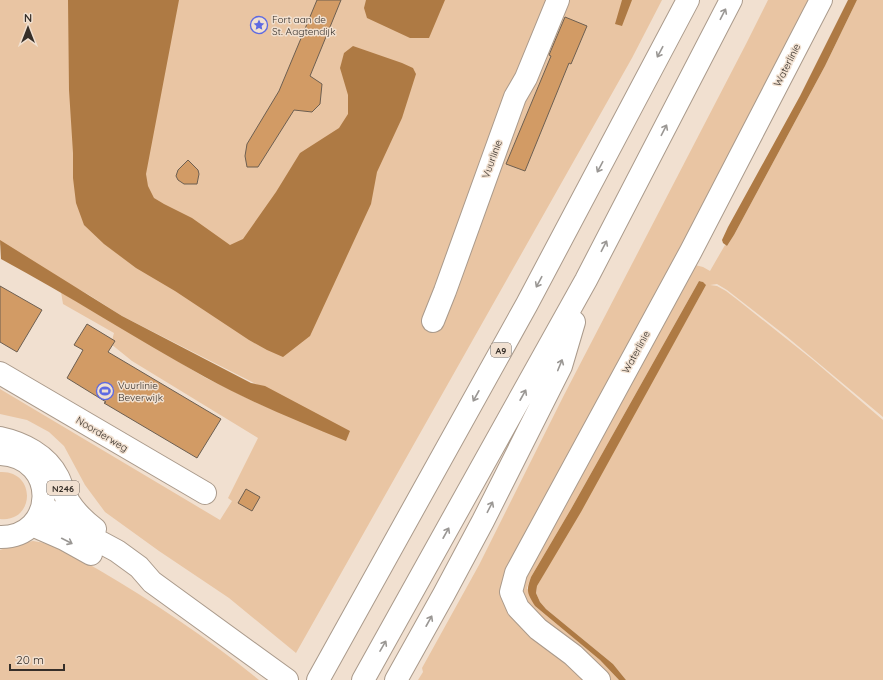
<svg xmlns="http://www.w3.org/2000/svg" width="883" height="680" viewBox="0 0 883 680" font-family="Quicksand,sans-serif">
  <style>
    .green { fill: #e9c5a3 }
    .water { fill: #ae7a44 }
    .building { fill: #d29b65; stroke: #6d5f51 }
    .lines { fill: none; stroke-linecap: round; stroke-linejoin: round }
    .minor-casing { stroke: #aa9a8b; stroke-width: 24 }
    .major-casing { stroke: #aa9a8b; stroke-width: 24 }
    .highway-casing { stroke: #aa9a8b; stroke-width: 24 }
    .minor { stroke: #fff; stroke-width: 22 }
    .major { stroke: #fff; stroke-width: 22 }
    .highway { stroke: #fff; stroke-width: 22 }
    .oneway { stroke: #9a9794 }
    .labels { text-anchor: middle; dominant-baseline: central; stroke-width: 3; stroke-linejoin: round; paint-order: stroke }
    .shield { fill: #f1e0d0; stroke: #6e645b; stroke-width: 1 }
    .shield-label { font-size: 9px; font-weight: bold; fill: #362f29 }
    .poi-label { font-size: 10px; fill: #362f29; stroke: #f1e0d0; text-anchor: start }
    .street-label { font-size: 10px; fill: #362f29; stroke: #f1e0d0 }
  </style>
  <rect width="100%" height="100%" fill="#f1e0d0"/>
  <path class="green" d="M0 0H662L632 58 296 653 229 598 159 551 105 512 85 485 64 446 49 432 27 420 0 414V389L220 520 232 501 228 498 258 438 132 361 111 344 114 333 63 304 61 292 206 378 257 403 346 440 254 383 122 316 89 295 0 245Z
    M768 0H816L504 577 585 680H418L423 672 422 668 479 565 563 397 746 44Z
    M857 0H883V417L786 336 727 290 717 284 710 285 717 286 726 291 739 301 813 360 883 420V680H626L613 664 546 609 540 602 536 593 537 586 700 296 703 282 699 281 571 509 531 577 527 588 535 606 600 660 619 680H605L524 608 518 576 695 265 703 267 710 271 725 245 727 246 734 235 825 66Z
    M0 472C37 470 35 523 0 519Z
    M33 541C57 544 78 558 99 570 155 603 209 639 259 680H0V550L17 544Z"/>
  <path class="water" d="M68 0H179L146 174 148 186 154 198 164 204 192 218 230 245 243 239 276 192 300 153 339 128 348 114V95L340 68 344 53 353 46 402 63 413 68 416 74 402 118 377 172 371 204 310 336 283 357 267 350 249 340 175 291 136 268 104 244 84 225 76 203 73 178V153L69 90Z
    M366 0H445L429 38H410L367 18 364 8Z
    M622 0H632L622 26 615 24Z
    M848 0H857L825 66 734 235 727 246 723 243 722 240 728 227 800 96Z
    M0 240 122 316 251 383 265 386 350 431 346 441C298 421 250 402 205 377 136 339 70 296 1 259Z
    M699 281 703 282 706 285 700 296 581 512 537 586 536 593 540 602 546 609 613 664 626 680H619L600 660 535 606C527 593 526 591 531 577L571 509Z"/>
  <path class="building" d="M317 0H341L310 76 322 84 320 104 312 112 294 110 258 167H247L245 156 247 144 279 91Z
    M565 17 587 26 571 64 569 63 525 171 506 164 551 56 549 55Z
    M188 160 198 170 199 174 197 184H184L178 180 176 176 178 170Z
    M0 286 42 310 17 352 0 342Z
    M87 324 115 341 108 352 221 419 197 458 104 403 106 402 67 378 83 350 74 345Z
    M246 489 260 497 252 511 238 503Z"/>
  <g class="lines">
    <g class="minor-casing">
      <path id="minor" d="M433 321 445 291 515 97 526 78 558 0
        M0 373 205 493
        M599 680 573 655 538 629 518 608 511 592 516 573 691 251 821 0"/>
    </g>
    <g class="major-casing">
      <path id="major" d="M0 438C23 443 47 455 58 477 61 483 63 491 66 497 73 510 83 520 95 529
        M0 454C60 457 56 538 0 537
        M43 506 76 529 117 551 139 567 152 582 287 680
        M32 525 64 539 91 554"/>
    </g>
    <g class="highway-casing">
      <path id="highway" d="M318 680 527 304 688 0
        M363 680 586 280 731 0
        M396 680 444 594 483 521 561 366 574 322"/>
    </g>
    <use href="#minor" class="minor"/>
    <use href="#major" class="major"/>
    <use href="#highway" class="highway"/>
  </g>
  <defs><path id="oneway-shaft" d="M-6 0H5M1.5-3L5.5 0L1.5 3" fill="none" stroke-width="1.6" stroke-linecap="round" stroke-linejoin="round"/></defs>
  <g class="oneway">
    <use href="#oneway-shaft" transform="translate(723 14) rotate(-63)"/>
    <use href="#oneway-shaft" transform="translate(660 52) rotate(118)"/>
    <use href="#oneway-shaft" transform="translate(664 130) rotate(-63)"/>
    <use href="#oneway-shaft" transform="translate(600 167) rotate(118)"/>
    <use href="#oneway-shaft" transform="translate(604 246) rotate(-63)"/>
    <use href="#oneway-shaft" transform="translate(539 282) rotate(118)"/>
    <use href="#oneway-shaft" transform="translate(560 365) rotate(-68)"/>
    <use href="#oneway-shaft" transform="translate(523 395) rotate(-61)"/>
    <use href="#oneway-shaft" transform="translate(476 396) rotate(119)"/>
    <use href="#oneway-shaft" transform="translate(490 507) rotate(-63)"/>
    <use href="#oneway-shaft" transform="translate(446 533) rotate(-61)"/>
    <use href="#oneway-shaft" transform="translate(67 541) rotate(27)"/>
    <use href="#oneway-shaft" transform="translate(429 621) rotate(-61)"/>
    <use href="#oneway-shaft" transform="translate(383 646) rotate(-60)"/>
  </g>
  <defs>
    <g id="sight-ring" transform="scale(0.9)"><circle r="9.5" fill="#f1e0d0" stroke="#5e6ae2" stroke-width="1.5"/><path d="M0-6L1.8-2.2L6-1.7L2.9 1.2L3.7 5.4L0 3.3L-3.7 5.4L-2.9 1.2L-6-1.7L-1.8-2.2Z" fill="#5e6ae2"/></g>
    <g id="stadium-ring" transform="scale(0.9)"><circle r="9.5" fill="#f1e0d0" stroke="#5e6ae2" stroke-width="1.5"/><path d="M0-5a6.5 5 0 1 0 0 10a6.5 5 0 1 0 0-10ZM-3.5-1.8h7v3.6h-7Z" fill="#5e6ae2"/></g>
  </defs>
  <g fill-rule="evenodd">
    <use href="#sight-ring" x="259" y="25"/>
    <use href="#stadium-ring" x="105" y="391"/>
  </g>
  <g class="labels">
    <g class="shield">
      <rect x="491" y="343" width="20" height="14" rx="3"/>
      <rect x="47" y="481" width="32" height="14" rx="3"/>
    </g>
    <g class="shield-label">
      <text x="501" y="350">A9</text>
      <text x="63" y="488">N246</text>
    </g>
    <g class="poi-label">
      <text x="272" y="19">Fort aan de<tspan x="272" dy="12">St. Aagtendijk</tspan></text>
      <text x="118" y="385">Vuurlinie<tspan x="118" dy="12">Beverwijk</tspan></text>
    </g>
    <g class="street-label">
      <text transform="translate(787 65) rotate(-63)">Waterlinie</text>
      <text transform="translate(492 159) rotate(-70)">Vuurlinie</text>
      <text transform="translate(636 352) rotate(-61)">Waterlinie</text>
      <text transform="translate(102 434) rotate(31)">Noorderweg</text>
    </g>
  </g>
  <g transform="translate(28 28)" stroke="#f1e0d0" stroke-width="3" paint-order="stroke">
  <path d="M0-3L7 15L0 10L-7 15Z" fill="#362f29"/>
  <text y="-6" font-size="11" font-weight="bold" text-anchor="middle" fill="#362f29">N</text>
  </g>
  <path d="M10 664v6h54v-6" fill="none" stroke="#362f29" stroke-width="2"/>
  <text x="16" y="664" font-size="12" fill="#362f29" stroke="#f1e0d0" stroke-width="3" paint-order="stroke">20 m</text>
</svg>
